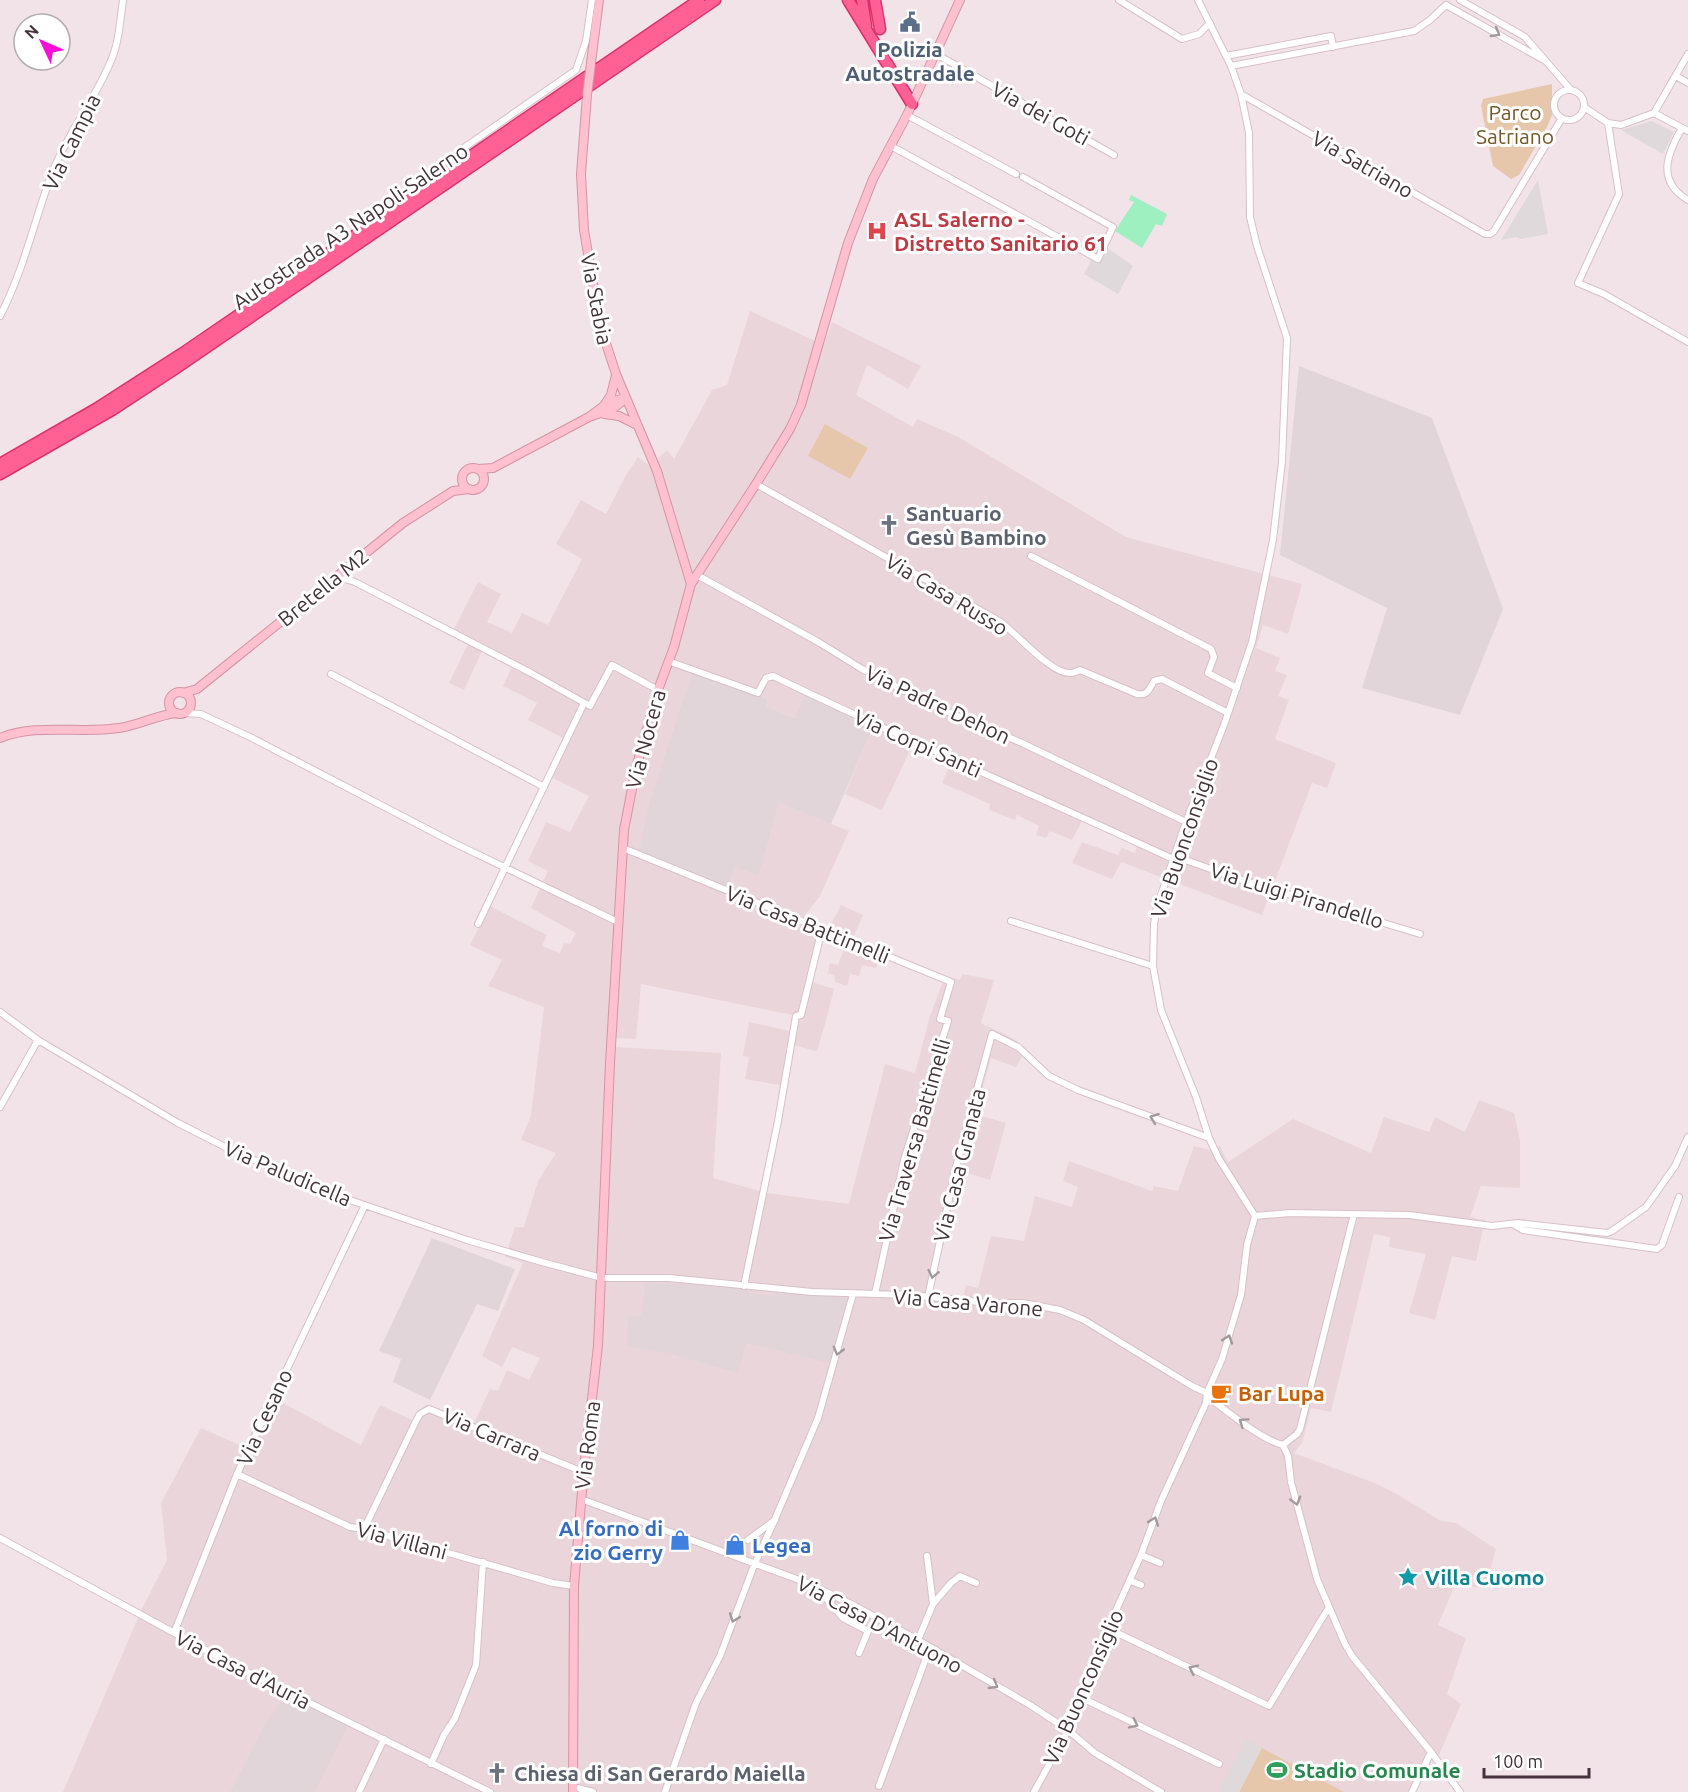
<svg xmlns="http://www.w3.org/2000/svg" width="1688" height="1792" viewBox="0 0 1688 1792" font-family="Ubuntu,sans-serif">
  <style>
    .residential { fill: #ead5db }
    .industrial { fill: #e1d5da }
    .green { fill: #e7c7ab }
    .parking { fill: #dfd9db }
    .water { fill: #9ef0c0 }
    .lines { fill: none; stroke-linecap: round; stroke-linejoin: round }
    .street-casing { stroke: #d8c0c8; stroke-width: 8 }
    .secondary-casing { stroke: #d694a4; stroke-width: 10 }
    .highway-casing { stroke: #de316f; stroke-width: 13 }
    .street { stroke: #fff; stroke-width: 6 }
    .secondary { stroke: #ffc0cf; stroke-width: 8 }
    .highway { stroke: #ff6194; stroke-width: 10 }
    .secondary-bridge-casing { stroke: #d694a4; stroke-width: 10; stroke-linecap: butt }
    .secondary-bridge { stroke: #ffc0cf; stroke-width: 8 }
    .oneway { stroke: #a2999c }
    .labels { text-anchor: middle; dominant-baseline: central; stroke-width: 6; stroke-linejoin: round; paint-order: stroke }
    .service-label { font-size: 21px; font-weight: bold; fill: #4e5e75; stroke: #fff }
    .park-label { font-size: 21px; fill: #755827; stroke: #fff }
    .street-label { font-size: 21px; fill: #44333a; stroke: #fff }
    .health-label { font-size: 21px; font-weight: bold; fill: #be3a42; stroke: #fff; text-anchor: start }
    .worship-label { font-size: 21px; font-weight: bold; fill: #5b616d; stroke: #fff; text-anchor: start }
    .food-label { font-size: 21px; font-weight: bold; fill: #c56008; stroke: #fff; text-anchor: start }
    .shop-label { font-size: 21px; font-weight: bold; fill: #366cbe; stroke: #fff; text-anchor: end }
    .culture-label { font-size: 21px; font-weight: bold; fill: #0d838f; stroke: #fff; text-anchor: start }
    .leisure-label { font-size: 21px; font-weight: bold; fill: #27864d; stroke: #fff; text-anchor: start }
  </style>
  <rect width="100%" height="100%" fill="#f2e3e8"/>
  <path class="residential" d="M750 311 824 345 832 322 921 366 908 389 867 365 856 395 913 427 917 419 958 437 1126 537 1302 584 1288 634 1263 625 1256 648 1280 658 1275 671 1287 675 1278 696 1289 700 1275 739 1336 763 1327 788 1312 783 1262 915 1121 862 1112 879 1072 863 1082 842 1118 855 1122 848 1135 853 1137 846 1082 821 1072 840 1050 831 1046 838 1036 835 1039 826 1017 815 1015 820 989 810 990 804 942 783 951 762 912 746 882 810 845 794 873 726 805 694 796 718 765 706 768 699 692 673 734 867 759 874 779 803 849 831 820 896 803 918 829 928 841 905 863 915 853 938 881 950 876 968 862 965 859 976 850 974 847 986 835 982 834 975 828 973 830 963 838 965 846 943 824 933 812 982 834 989 827 1017 817 1051 793 1045 785 1086 745 1079 749 1057 743 1056 749 1022 790 1031 792 1015 641 984 636 1039 616 1038 615 1047 721 1053 713 1178 767 1193 849 1204 885 1064 915 1073 930 1016 945 976 960 980 962 974 994 980 981 1023 1014 1039 1026 1050 1016 1067 991 1058 975 1114 1006 1123 990 1180 961 1171 932 1292 963 1297 966 1285 978 1288 991 1236 1024 1241 1035 1196 1072 1207 1078 1187 1063 1181 1069 1161 1152 1191 1154 1186 1178 1191 1194 1146 1210 1150 1220 1146 1228 1162 1293 1119 1371 1153 1384 1117 1429 1132 1435 1117 1465 1132 1479 1100 1514 1113 1520 1140V1188L1481 1186 1470 1217 1485 1220 1476 1261 1452 1256 1435 1320 1409 1313 1426 1254 1389 1247 1390 1237 1374 1234 1331 1412 1311 1408 1302 1443 1294 1453 1377 1484 1395 1493 1441 1521 1456 1523 1496 1549 1485 1588 1455 1585 1438 1625 1466 1638 1447 1694 1461 1704 1436 1762 1430 1760 1414 1792H63L141 1611 167 1560 161 1503 201 1428 244 1447 270 1396 361 1445 380 1405 412 1420 426 1405 474 1423 490 1389 498 1391 507 1370 529 1380 540 1358 512 1347 502 1367 482 1356 523 1263 505 1257 515 1227H524L538 1181 556 1153 521 1140 531 1115 544 1007 488 986 502 960 470 945 490 906 547 935 542 946 560 953 564 943 570 944 576 933 531 908 548 871 528 861 546 822 570 832 589 796 547 775 563 738 528 720 537 703 503 686 512 666 482 651 464 690 449 683 468 644 451 635 478 582 501 594 487 622 512 633 522 613 548 625 582 559 556 544 581 500 606 514 626 475 638 457 652 468 658 458 667 450 674 459 712 390 727 385Z"/>
  <path class="industrial" d="M1299 366 1432 418 1503 609 1460 715 1362 688 1387 608 1280 555Z
    M692 673 768 699 766 706 795 718 805 694 873 727 831 824 779 803 759 875 734 867 727 889 639 853 649 805Z
    M432 1238 515 1269 498 1311 477 1304 430 1400 393 1382 401 1359 379 1351Z
    M646 1282 746 1289 750 1293 773 1297 778 1293 850 1298 829 1363 746 1343 738 1373 671 1354 627 1346 628 1316H641Z
    M285 1696 348 1725 315 1792H230L265 1724Z"/>
  <path class="green" d="M1552 84V115L1547 127 1519 175 1511 179 1493 166 1481 106 1483 99Z
    M825 424 868 448 850 479 808 456Z
    M1262 1748 1344 1792H1239Z"/>
  <path class="parking" d="M1652 121 1674 132 1663 154 1621 130Z
    M1538 180 1548 234 1520 239 1517 237 1501 240Z
    M1100 243 1133 266 1118 294 1084 274Z
    M1246 1739 1262 1748 1239 1792H1218Z"/>
  <path class="water" d="M1131 195 1167 214 1162 226 1156 224 1142 248 1115 231 1134 202 1129 200Z"/>
  <g class="lines">
    <g class="street-casing">
      <path id="street" d="M1119 0 1182 39 1199 34 1210 23
        M1198 0 1231 66 1241 94 1249 133 1250 217 1257 246 1287 338 1282 461 1273 540 1252 642 1224 725 1186 822 1157 907 1154 924 1153 966 1161 1010 1196 1097 1209 1138 1219 1159 1255 1216
        M1460 0 1525 37 1571 90
        M1446 5 1542 59
        M936 54 1114 155
        M1226 56 1331 36 1333 47
        M1231 66 1414 31 1430 20 1446 5
        M1676 76 1688 83
        M1554 105a15 15 0 1 1 30 0a15 15 0 1 1-30 0Z
        M1241 94 1485 234H1490L1494 231 1562 118
        M1584 107 1608 123 1621 125 1654 113 1688 54
        M1654 113 1688 131
        M907 115 1016 174
        M1608 123 1619 194 1578 283 1604 294 1688 342
        M1682 128C1667 154 1656 181 1688 200
        M891 146 1098 259 1113 227 1023 177
        M465 147 576 70 586 41 592 0
        M0 316C24 270 34 221 52 173 67 134 94 101 110 63 119 44 120 21 123 0
        M756 484 999 621C1016 632 1051 675 1071 673 1074 673 1077 671 1080 670L1137 694C1148 696 1149 689 1154 681L1162 679 1228 713
        M1031 556 1211 649 1214 657 1208 673 1237 688
        M697 575 820 643 862 669 936 707 1022 743 1186 822
        M334 581 345 579 355 582 531 673 590 706 612 665 658 690
        M668 661 758 693 766 678 773 676C905 740 1040 797 1173 859
        M331 674 544 787
        M184 713 201 714 252 738 452 842 618 922
        M623 848 951 982 940 1019 948 1021 904 1160 875 1294
        M1174 856 1245 881 1420 934
        M1011 921 1153 966
        M478 924 584 703
        M0 1012 38 1040 178 1123 233 1151 344 1198 467 1240 542 1262 602 1278H669L812 1292 911 1295 989 1303H1023L1060 1310 1084 1320 1192 1386 1207 1393
        M0 1107 38 1040
        M1255 1216 1290 1213 1409 1215 1492 1226 1518 1223 1607 1233 1612 1231 1646 1207 1675 1166 1688 1137
        M1513 1224 1523 1230 1657 1249 1662 1245 1679 1197
        M744 1286 778 1121 796 1016 801 1015 822 929
        M928 1297 956 1167 992 1034 1018 1047 1049 1076 1078 1090 1209 1138
        M1207 1394 1211 1399C1229 1413 1262 1440 1283 1445
        M1283 1445 1288 1456 1291 1482 1317 1579 1345 1644 1352 1656 1431 1752 1460 1792
        M1283 1445 1297 1434 1300 1429 1354 1214
        M237 1474 350 1527 364 1529 553 1583 574 1586
        M581 1499 810 1584 851 1604 918 1640 1030 1705 1068 1730 1095 1753 1161 1792
        M364 1529 417 1419 420 1414 429 1409 583 1472
        M0 1538 235 1666 490 1792
        M748 1540 775 1520
        M1141 1555 1160 1563
        M1131 1581 1141 1585
        M819 1590 843 1618 868 1631 859 1653
        M933 1604 951 1583 960 1576 976 1583
        M1109 1629 1269 1706 1329 1607
        M174 1633 237 1474 365 1205
        M918 1640 933 1604 927 1556
        M1082 1698 1219 1764
        M431 1764 444 1735 455 1718 476 1665 483 1562
        M879 1786 930 1647
        M573 1787 593 1792
        M359 1792 384 1739
        M665 1792 696 1703 720 1656 753 1568 775 1519 818 1418 853 1294
        M1034 1792 1068 1730 1099 1648 1141 1555 1161 1501 1206 1403 1207 1393 1222 1359 1241 1295 1247 1245 1255 1216
        M1412 1792 1431 1752"/>
    </g>
    <g class="secondary-casing">
      <path id="secondary" d="M591 63 599 0
        M587 95 581 174 584 230 600 325 616 374 657 471 691 584
        M605 404 611 395 616 375
        M604 414 619 416 637 425
        M592 416 614 408 626 398
        M462 479a11 11 0 1 1 22 0a11 11 0 1 1-22 0Z
        M478 469 493 468 589 417 609 402 626 398
        M169 703a11 11 0 1 1 22 0a11 11 0 1 1-22 0Z
        M183 693 197 689 403 523 453 491 469 489
        M0 738C37 723 80 734 119 728 139 725 157 715 177 713
        M573 1792 574 1586 584 1468 598 1346 610 1063 624 830 636 768 658 690 674 647 691 584 756 484 790 429 801 405 848 243 873 179 907 115 960 0"/>
    </g>
    <g class="highway-casing">
      <path id="highway" d="M848 0 912 104
        M862 0 866 26
        M875 0 880 29
        M0 464 96 409 183 353 699 0
        M0 474 112 410 176 368 715 0"/>
    </g>
    <use href="#street" class="street"/>
    <use href="#secondary" class="secondary"/>
    <use href="#highway" class="highway"/>
    <g class="secondary-bridge-casing">
      <path id="secondary-bridge" d="M587 95 591 63"/>
    </g>
    <use href="#secondary-bridge" class="secondary-bridge"/>
  </g>
  <defs><path id="oneway-chevron" d="M-2-3.5L2.5 0L-2 3.5" fill="none" stroke-width="1.6" stroke-linecap="round" stroke-linejoin="round" transform="scale(1.5)"/></defs>
  <g class="oneway">
    <use href="#oneway-chevron" transform="translate(1496 33) rotate(30)"/>
    <use href="#oneway-chevron" transform="translate(1154 1118) rotate(-160)"/>
    <use href="#oneway-chevron" transform="translate(933 1274) rotate(102)"/>
    <use href="#oneway-chevron" transform="translate(1228 1339) rotate(-72)"/>
    <use href="#oneway-chevron" transform="translate(838 1351) rotate(106)"/>
    <use href="#oneway-chevron" transform="translate(1243 1422) rotate(-145)"/>
    <use href="#oneway-chevron" transform="translate(1296 1501) rotate(74)"/>
    <use href="#oneway-chevron" transform="translate(1154 1521) rotate(-70)"/>
    <use href="#oneway-chevron" transform="translate(734 1618) rotate(110)"/>
    <use href="#oneway-chevron" transform="translate(1193 1669) rotate(-154)"/>
    <use href="#oneway-chevron" transform="translate(994 1685) rotate(30)"/>
    <use href="#oneway-chevron" transform="translate(1134 1724) rotate(26)"/>
  </g>
  <defs>
    <g id="civic-bare" transform="scale(1.62)"><path d="M-.6-6.5H3V-4.5H.6V-3L4-1V1h2V6H-6V1h2V-1L-.6-3ZM-1.2 2.5V6h2.4V2.5Z" fill="#5c6f8a" stroke="#fff" stroke-width="2.5" paint-order="stroke"/></g>
    <g id="hospital-bare" transform="scale(1.62)"><path d="M-5-5h3v3.5h4V-5h3V5h-3V1.5h-4V5h-3Z" fill="#e0444e" stroke="#fff" stroke-width="2.5" paint-order="stroke"/></g>
    <g id="church-bare" transform="scale(1.62)"><path d="M-1.2-6h2.4v3.5h3.3v2.4h-3.3V6h-2.4V-.1h-3.3v-2.4h3.3Z" fill="#6b7280" stroke="#fff" stroke-width="2.5" paint-order="stroke"/></g>
    <g id="cafe-bare" transform="scale(1.62)"><path d="M-5.5-4.5H6V0H3Q3 3.5 0 3.5H-2.5Q-5.5 3.5-5.5 0ZM3-3.2v2h1.7v-2ZM-6 4.5H4V6H-6Z" fill="#e8710a" stroke="#fff" stroke-width="2.5" paint-order="stroke"/></g>
    <g id="shop-bare" transform="scale(1.62)"><path d="M-5-2.5h2.3a2.7 3.5 0 0 1 5.4 0H5L5.5 6h-11ZM-1.5-2.5h3a1.5 2.3 0 0 0-3 0Z" fill="#3f7fe0" stroke="#fff" stroke-width="2.5" paint-order="stroke"/></g>
    <g id="sight-bare" transform="scale(1.62)"><path d="M0-6L1.8-2.2L6-1.7L2.9 1.2L3.7 5.4L0 3.3L-3.7 5.4L-2.9 1.2L-6-1.7L-1.8-2.2Z" fill="#0f9aa8" stroke="#fff" stroke-width="2.5" paint-order="stroke"/></g>
    <g id="stadium-bare" transform="scale(1.62)"><path d="M0-5a6.5 5 0 1 0 0 10a6.5 5 0 1 0 0-10ZM-3.5-1.8h7v3.6h-7Z" fill="#2e9e5b" stroke="#fff" stroke-width="2.5" paint-order="stroke"/></g>
  </defs>
  <g fill-rule="evenodd">
    <use href="#civic-bare" x="910" y="22"/>
    <use href="#hospital-bare" x="877" y="231"/>
    <use href="#church-bare" x="889" y="525"/>
    <use href="#cafe-bare" x="1221" y="1393"/>
    <use href="#shop-bare" x="680" y="1540"/>
    <use href="#shop-bare" x="735" y="1545"/>
    <use href="#sight-bare" x="1408" y="1577"/>
    <use href="#stadium-bare" x="1277" y="1770"/>
    <use href="#church-bare" x="497" y="1773"/>
  </g>
  <g class="labels">
    <g class="service-label">
      <text x="910" y="49">Polizia<tspan x="910" dy="24">Autostradale</tspan></text>
    </g>
    <g class="park-label">
      <text x="1515" y="112">Parco<tspan x="1515" dy="24">Satriano</tspan></text>
    </g>
    <g class="street-label">
      <text transform="translate(1041 113) rotate(29)">Via dei Goti</text>
      <text transform="translate(71 142) rotate(-64)">Via Campia</text>
      <text transform="translate(1363 164) rotate(30)">Via Satriano</text>
      <text transform="translate(350 226) rotate(-34)">Autostrada A3 Napoli-Salerno</text>
      <text transform="translate(597 299) rotate(79)">Via Stabia</text>
      <text transform="translate(323 587) rotate(-39)">Bretella M2</text>
      <text transform="translate(947 594) rotate(31)">Via Casa Russo</text>
      <text transform="translate(938 704) rotate(25)">Via Padre Dehon</text>
      <text transform="translate(645 739) rotate(-75)">Via Nocera</text>
      <text transform="translate(918 743) rotate(24)">Via Corpi Santi</text>
      <text transform="translate(1184 838) rotate(-71)">Via Buonconsiglio</text>
      <text transform="translate(1297 895) rotate(17)">Via Luigi Pirandello</text>
      <text transform="translate(808 924) rotate(22)">Via Casa Battimelli</text>
      <text transform="translate(914 1140) rotate(-74)">Via Traversa Battimelli</text>
      <text transform="translate(959 1165) rotate(-76)">Via Casa Granata</text>
      <text transform="translate(288 1173) rotate(23)">Via Paludicella</text>
      <text transform="translate(968 1302) rotate(5)">Via Casa Varone</text>
      <text transform="translate(264 1417) rotate(-65)">Via Cesano</text>
      <text transform="translate(492 1434) rotate(23)">Via Carrara</text>
      <text transform="translate(587 1445) rotate(-83)">Via Roma</text>
      <text transform="translate(402 1540) rotate(15)">Via Villani</text>
      <text transform="translate(880 1624) rotate(28)">Via Casa D'Antuono</text>
      <text transform="translate(243 1669) rotate(27)">Via Casa d'Auria</text>
      <text transform="translate(1083 1687) rotate(-66)">Via Buonconsiglio</text>
    </g>
    <g class="health-label">
      <text x="894" y="219">ASL Salerno -<tspan x="894" dy="24">Distretto Sanitario 61</tspan></text>
    </g>
    <g class="worship-label">
      <text x="906" y="513">Santuario<tspan x="906" dy="24">Gesù Bambino</tspan></text>
      <text x="514" y="1773">Chiesa di San Gerardo Maiella</text>
    </g>
    <g class="food-label">
      <text x="1238" y="1393">Bar Lupa</text>
    </g>
    <g class="shop-label">
      <text x="663" y="1528">Al forno di<tspan x="663" dy="24">zio Gerry</tspan></text>
      <text x="752" y="1545" text-anchor="start">Legea</text>
    </g>
    <g class="culture-label">
      <text x="1425" y="1577">Villa Cuomo</text>
    </g>
    <g class="leisure-label">
      <text x="1294" y="1770">Stadio Comunale</text>
    </g>
  </g>
  <g transform="translate(42 42) rotate(314)"><circle r="28" fill="#ffffff" stroke="#b4adb0" stroke-width="1.5"/>
  <path d="M0-4.5L10 22L0 15L-10 22Z" fill="#fc10d6"/>
  <text y="-9" font-size="16" font-weight="bold" text-anchor="middle" fill="#44333a">N</text>
  </g>
  <path d="M1484 1768v9h105v-9" fill="none" stroke="#44333a" stroke-width="3"/>
  <text x="1493" y="1768" font-size="18" fill="#44333a" stroke="#ffffff" stroke-width="4.5" paint-order="stroke">100 m</text>
</svg>
